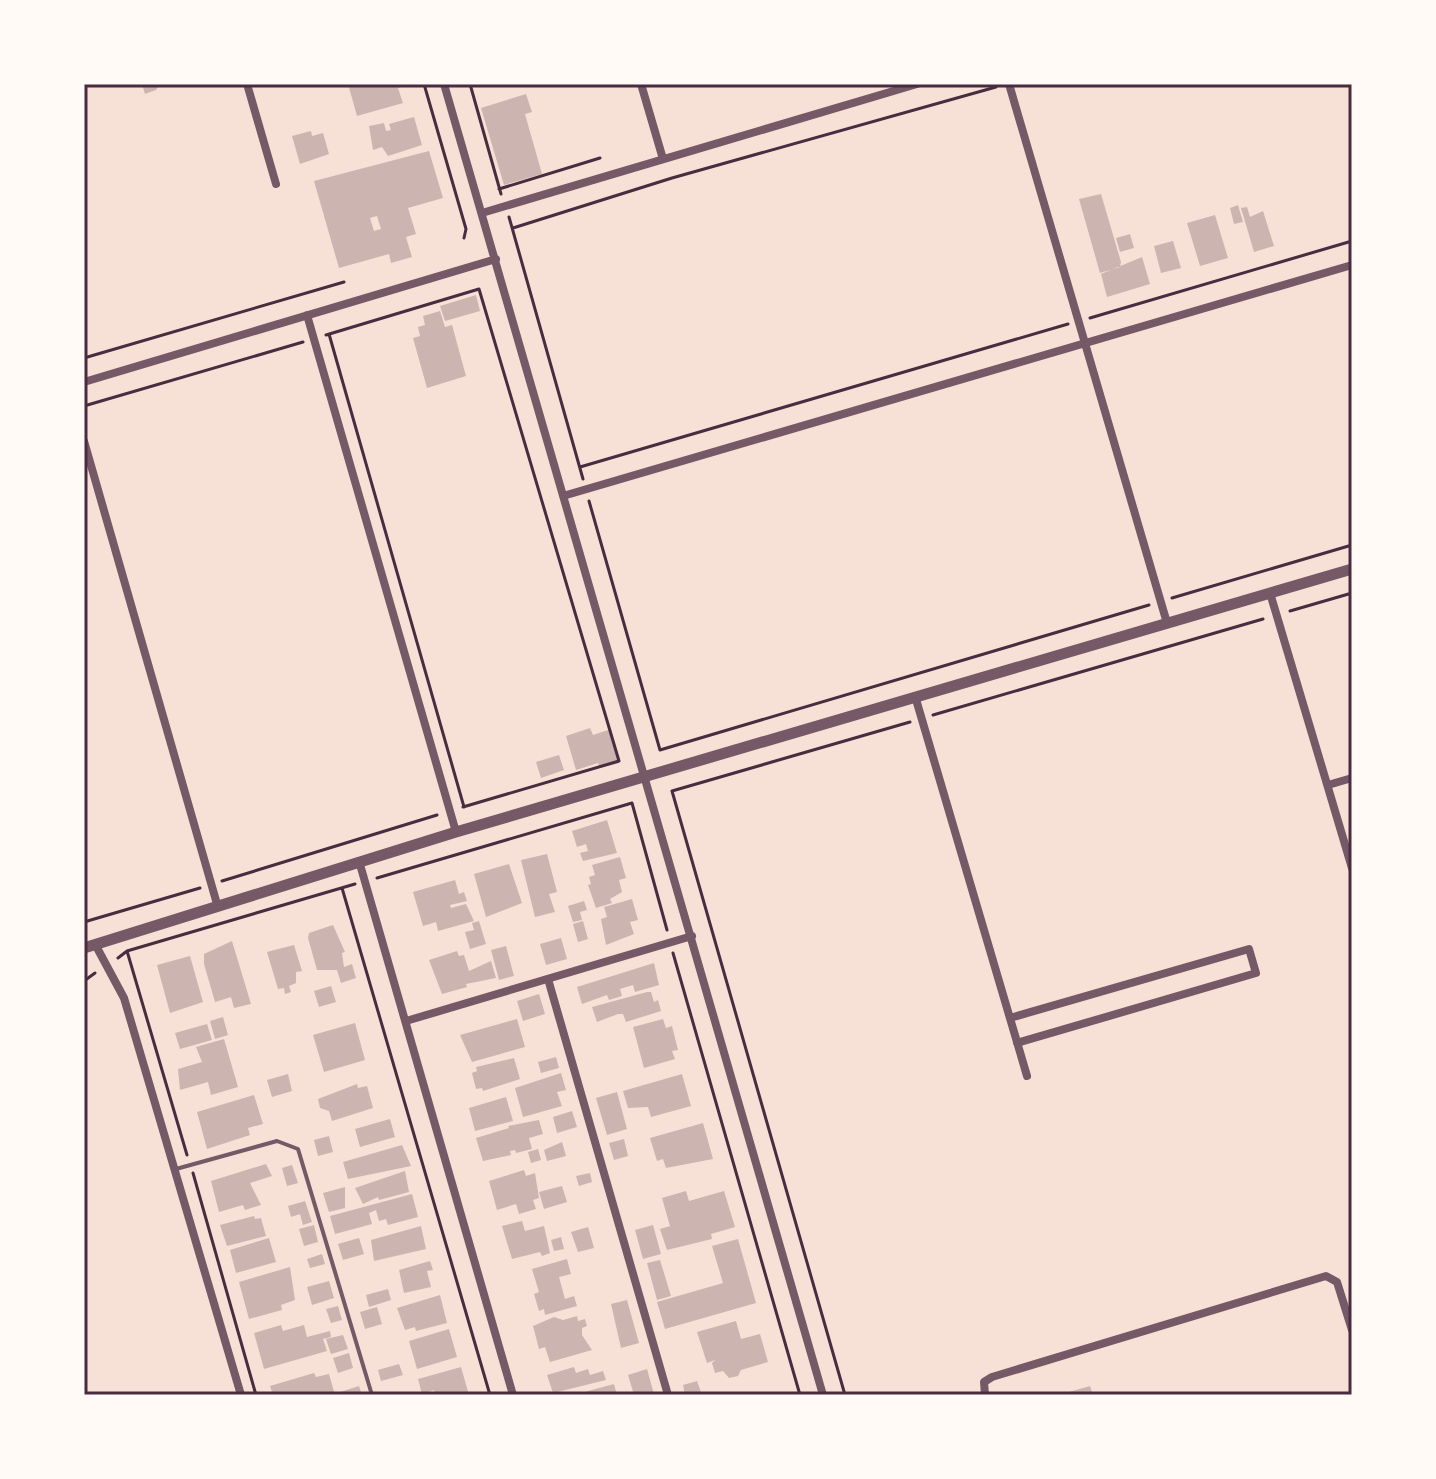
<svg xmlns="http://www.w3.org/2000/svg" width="1436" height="1479" viewBox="0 0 1436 1479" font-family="'Space Grotesk',sans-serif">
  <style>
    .building { fill: #ccb4b1; fill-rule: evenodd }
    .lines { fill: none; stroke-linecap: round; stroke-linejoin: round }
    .path { stroke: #4a2c40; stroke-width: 3 }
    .service { stroke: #755966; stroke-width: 4 }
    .minor { stroke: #755966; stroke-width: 8 }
    .tertiary { stroke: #755966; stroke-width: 11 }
    .neatline { fill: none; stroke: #4a2c40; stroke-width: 3 }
  </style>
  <rect width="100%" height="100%" fill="#f7e1d7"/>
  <path class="building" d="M142 84H160L156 90 145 94Z
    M348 84H408V85L398 88 403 103 357 116Z
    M526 94 532 112 525 114 542 174 504 185 481 108Z
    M414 117 422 145 388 156 382 147 373 150 369 126 384 123 386 131 391 130 389 124Z
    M311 131 312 136 323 133 329 154 300 164 292 136Z
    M429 151 443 198 408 208 416 234 406 237 412 257 391 263 389 254 339 268 314 181ZM377 216 381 229 374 231 370 218Z
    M1101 194 1121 262 1120 267 1100 273 1079 199Z
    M1238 205 1243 222 1234 224 1230 208Z
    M1247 207 1250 217 1263 211 1274 246 1254 252 1241 208Z
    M1215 215 1228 258 1200 266 1187 223Z
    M1130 234 1134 248 1120 252 1116 238Z
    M1173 241 1181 268 1161 273 1154 246Z
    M1142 257 1150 284 1107 297 1101 274Z
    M476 295 480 311 445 321 440 306Z
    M440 311 445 327 452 325 466 376 427 388 413 338 420 336 418 327 425 325 423 316Z
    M590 728 593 735 611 729 619 763 600 768 598 763 576 770 566 736Z
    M559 755 564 770 541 778 536 762Z
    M607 820 617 853 583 861 580 853 588 851 586 844 577 847 572 831Z
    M547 854 557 892 549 894 555 912 535 917 521 860Z
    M620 857 626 878 619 880 622 892 610 899 612 903 596 908 588 885 591 884 589 877 595 875 592 865Z
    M509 864 522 903 486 917 474 874Z
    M455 880 459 894 464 892 467 901 450 905 451 908 466 904 474 921 438 931 436 922 423 926 413 892Z
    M632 899 638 920 630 922 634 934 606 945 601 919 607 917 604 907Z
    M584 901 587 910 580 912 582 920 573 922 568 906Z
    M479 921 486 944 470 949 465 932 474 930 472 923Z
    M583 921 588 939 578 942 573 924Z
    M333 925 345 952 342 953 344 967 352 964 356 978 341 983 337 970H317L308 938 309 933Z
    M561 938 567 959 546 965 540 944Z
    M232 941 251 1004 234 1008 231 997 215 1002 204 964V954Z
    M294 945 302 971 296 972V983L289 986 291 992 285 994 284 988 278 989 267 952Z
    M506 946 514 976 499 980 491 950Z
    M457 951 459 956 464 955 469 971 491 961 496 978 466 984 467 987 442 994 429 960Z
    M190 956 203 1002 170 1013 157 965Z
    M654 963 659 985 635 992 633 985 620 989 622 996 609 1000 607 995 582 1004 577 987Z
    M331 986 336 1002 319 1007 314 991Z
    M647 992H651L654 1002 658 1000 661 1011 626 1022 623 1014H618L597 1022 592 1007Z
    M539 994 545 1014 523 1021 517 1001Z
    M223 1017 228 1035 215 1039 210 1021Z
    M517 1019 525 1047 472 1062 460 1035Z
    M663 1019 666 1028 672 1026 678 1050 672 1051 675 1059 644 1068 633 1027Z
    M355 1023 365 1060 324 1072 313 1035Z
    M207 1024 212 1040 180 1049 175 1033Z
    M224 1039 238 1087 211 1095 208 1082 180 1090 178 1069 202 1062 196 1047Z
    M556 1057 559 1068 541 1073 538 1062Z
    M514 1058 520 1079 483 1091 482 1088 476 1089 472 1073 477 1071 476 1067Z
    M561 1073 566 1090 557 1092 562 1106 523 1117 515 1088Z
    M288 1074 292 1091 272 1097 267 1080Z
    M682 1074 691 1106 651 1117 648 1107 628 1108 623 1091Z
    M357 1084 358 1088 367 1086 373 1108 332 1121 329 1111 320 1108 318 1099Z
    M617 1092 627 1129 607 1135 596 1098Z
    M254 1095 263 1124 248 1128 250 1135 207 1149 197 1112Z
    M506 1097 513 1121 475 1131 469 1108Z
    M572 1111 577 1127 557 1133 553 1117Z
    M390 1119 395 1137 360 1147 355 1129Z
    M539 1120 543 1134 529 1138 532 1149 516 1153 515 1150 510 1151 511 1155 483 1161 476 1138 509 1128 508 1126Z
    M703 1123 713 1159 666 1168 663 1159 657 1161 650 1138Z
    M329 1136 333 1152 318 1156 314 1140Z
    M624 1139 628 1156 614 1160 609 1143Z
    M562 1142 566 1156 547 1161 544 1150Z
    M402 1145 411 1166 348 1179 343 1162Z
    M538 1149 541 1160 531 1163 528 1152Z
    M266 1164 272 1176 250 1183 261 1205 245 1210 243 1205 219 1212 211 1181Z
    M292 1165 298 1183 287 1186 282 1168Z
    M524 1170 526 1176 535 1173 539 1198 533 1200 536 1209 519 1214 516 1204 497 1210 489 1181Z
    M405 1171 409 1192 379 1200 378 1197 363 1204 355 1188Z
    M590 1173 592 1182 579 1186 576 1176Z
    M562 1186 567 1202 544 1209 539 1192Z
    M345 1187V1208L329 1212 323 1193Z
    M686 1191 689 1201 724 1191 735 1227 711 1234 712 1239 667 1250 660 1229 670 1226 662 1198Z
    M412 1194 418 1217 388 1225 386 1219 379 1221 376 1210 369 1213 372 1224 335 1234 330 1216Z
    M305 1201 312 1222 303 1225 300 1214 291 1217 288 1206Z
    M254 1216 255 1219 261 1218 266 1236 227 1246 220 1225Z
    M522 1221 525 1231 544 1226 550 1253 542 1256 540 1252 512 1259 502 1226Z
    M314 1225 318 1242 304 1246 299 1229Z
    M653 1225 661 1254 643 1259 635 1230Z
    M421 1226 426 1249 374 1261 371 1240Z
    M588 1227 594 1248 578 1252 571 1232Z
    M561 1237 564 1249 554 1251 551 1240Z
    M269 1238 276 1262 236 1273 230 1250Z
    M359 1238 364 1254 343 1260 338 1244Z
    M738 1239 756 1303 665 1329 657 1302 723 1283 712 1246Z
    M322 1254 325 1264 310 1268 307 1259Z
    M567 1259 571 1274 559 1277 565 1299 574 1296 577 1306 545 1315 544 1309 539 1311 534 1294 539 1292 532 1269Z
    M660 1260 671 1296 657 1300 647 1263Z
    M430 1261 433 1270 427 1271 431 1287 404 1293 399 1270Z
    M290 1267 295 1300 281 1305 282 1310 249 1319 239 1282Z
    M329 1281 334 1298 312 1305 307 1287Z
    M388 1289 391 1300 369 1307 366 1295Z
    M440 1295 447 1323 416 1331 415 1327 405 1330 397 1308Z
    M627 1300 639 1343 621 1348 611 1304Z
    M338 1306 342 1320 331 1323 326 1309Z
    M377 1307 382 1324 365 1329 360 1312Z
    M577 1316 578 1321 585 1319 587 1326 582 1328V1335L592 1350 550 1362 545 1347 539 1349 533 1326 554 1317 563 1320Z
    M736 1321 741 1339 760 1334 768 1362 741 1370 738 1376 729 1378 723 1371 715 1373 712 1363 715 1360 707 1363 697 1332Z
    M281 1325 283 1331 304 1325 307 1337 330 1331 331 1337 323 1339 327 1351 264 1369 254 1333Z
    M449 1329 457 1357 417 1369 409 1341Z
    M343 1335 348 1349 331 1354 326 1339Z
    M349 1353 353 1368 338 1373 333 1358Z
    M399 1364 403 1375 381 1381 378 1370Z
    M461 1367 469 1395H435L434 1390 422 1394 418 1379Z
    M574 1367 576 1373 588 1369 590 1375 603 1371 606 1380 553 1393 547 1375Z
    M647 1369 654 1394 634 1395 628 1375Z
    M314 1373 316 1377 329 1374 335 1395H273L270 1386Z
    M697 1381 702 1395H685L683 1385Z
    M614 1384 617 1395H577L588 1391Z
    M359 1386 362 1395H340V1392Z
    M1090 1386 1093 1395H1062V1394Z"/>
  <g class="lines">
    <path class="path" d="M424 84 466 229 464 238
      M470 84 501 194
      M499 189 600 158
      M509 217 583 479
      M513 228 672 178 996 87
      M1090 318 1352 241
      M329 334 464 807
      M326 335 479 289 619 761 463 807
      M84 358 344 282
      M84 406 303 342
      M580 467 1068 324
      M589 501 660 750 1149 605
      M1172 598 1352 545
      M1290 611 1352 593
      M933 715 1263 619
      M377 878 632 803 667 930
      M222 881 437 815
      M342 888 490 1395
      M84 922 200 888
      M127 951 187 1155
      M673 953 800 1395
      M118 958 127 951 355 884
      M84 981 95 973
      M193 1173 256 1395
      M845 1395 672 791 910 722"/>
    <path class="service" d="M176 1169 277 1141 298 1149 372 1395"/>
    <path class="minor" d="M247 84 276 184
      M444 84 823 1395
      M641 84 663 159
      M1009 84 1167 623
      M482 213 917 84
      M307 315 456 832
      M84 382 496 259
      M84 441 217 904
      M563 496 1352 265
      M1270 593 1352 868
      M915 696 1027 1076
      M1328 785 1352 778
      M359 861 513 1395
      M95 944 124 998 241 1395
      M548 979 668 1395
      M1010 1018 1249 949 1256 973 1017 1043
      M406 1021 692 936
      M985 1395 984 1382 992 1377 1326 1276 1337 1282 1352 1330"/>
    <path class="tertiary" d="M84 948 456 832 1352 569"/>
  </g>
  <rect width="1436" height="1479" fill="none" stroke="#fffaf5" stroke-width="172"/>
  <rect x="86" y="86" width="1264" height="1307" class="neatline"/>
</svg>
